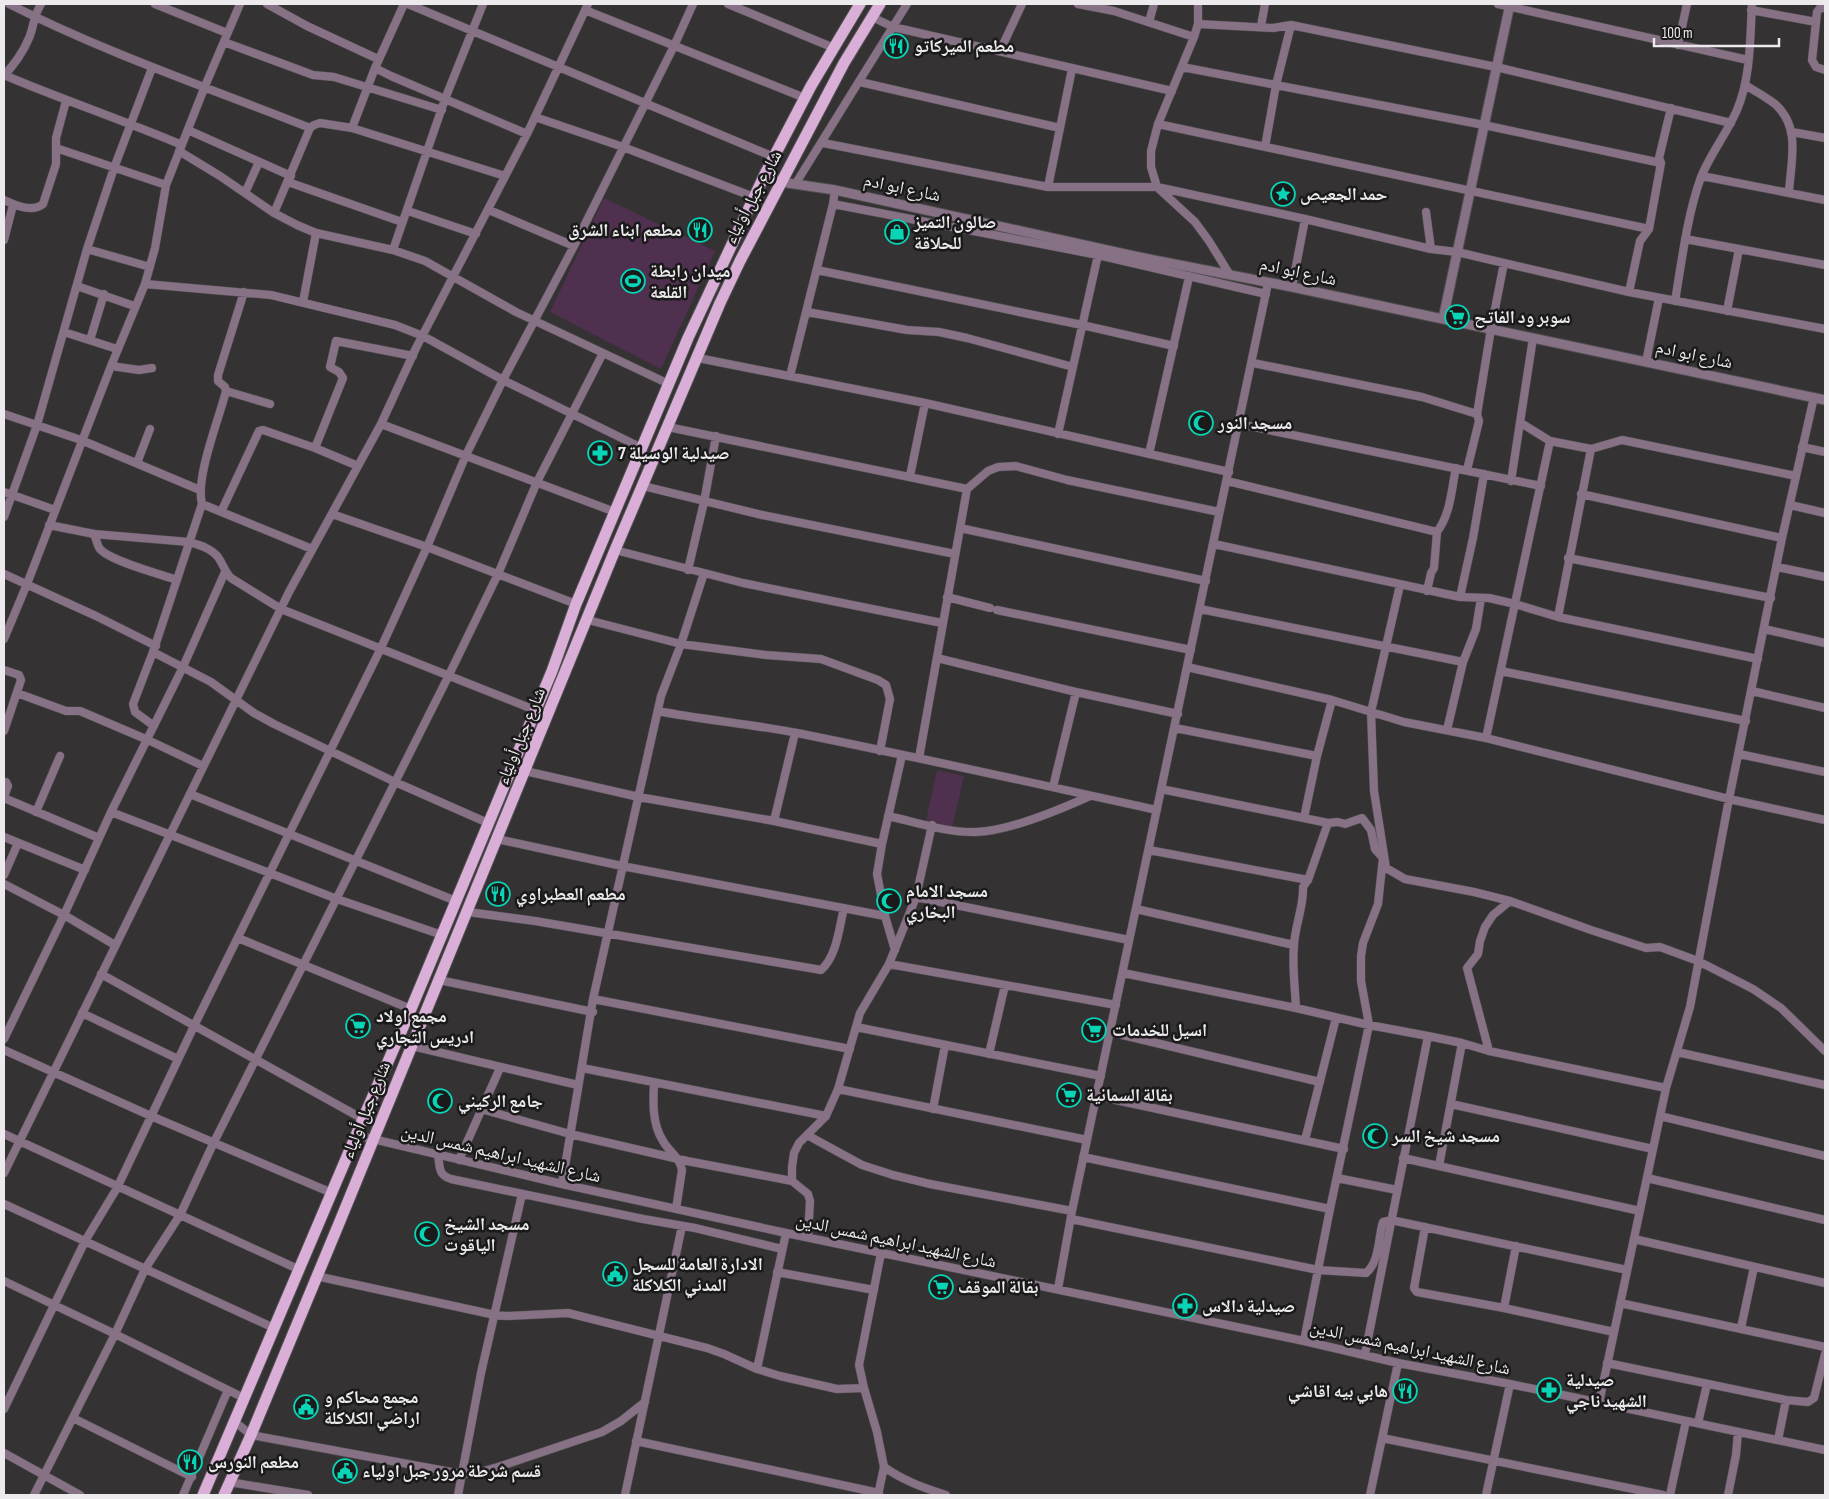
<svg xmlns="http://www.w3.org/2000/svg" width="1829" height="1499" viewBox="0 0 1829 1499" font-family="'Sofia Sans Condensed','Noto Naskh Arabic',sans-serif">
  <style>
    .green { fill: #4f314f }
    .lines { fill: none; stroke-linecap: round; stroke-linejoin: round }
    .minor-casing { stroke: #524f51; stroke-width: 9 }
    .tertiary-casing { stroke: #524f51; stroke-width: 11 }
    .primary-casing { stroke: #524f51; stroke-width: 13 }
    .minor { stroke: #867185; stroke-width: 8 }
    .tertiary { stroke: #867185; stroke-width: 9 }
    .primary { stroke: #d9afd8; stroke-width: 11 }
    .labels { text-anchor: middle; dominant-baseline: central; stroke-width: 5; stroke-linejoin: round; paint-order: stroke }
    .poi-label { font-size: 18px; font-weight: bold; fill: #eceaec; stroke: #1b1a1b; text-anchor: start }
    .street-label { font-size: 18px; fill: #eceaec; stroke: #1b1a1b }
  </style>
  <rect width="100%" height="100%" fill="#353234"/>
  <path class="green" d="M604 198 715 251 661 369 550 312Z
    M937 770 964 776 952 827 926 821Z"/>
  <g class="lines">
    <g class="minor-casing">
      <path id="minor" d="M9 4C106 53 209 88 310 128
        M155 4 227 33
        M267 4 307 26 378 59
        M408 4 774 157
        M728 4 834 48
        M1078 4 1114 11 1194 37
        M1198 4V24L1194 37 1158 124 1151 151V167L1157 187 1195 222 1209 241 1230 275
        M1498 4 1748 60
        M585 10 805 98
        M1751 10 1816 22 1817 12 1820 8H1825
        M872 17 893 27 1172 91
        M1149 22 1154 4
        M1816 22 1812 60 1816 67 1825 70
        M1198 24 1273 28 1291 25 1496 67 1731 123
        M1261 26 1265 4
        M224 42 313 75 334 77 442 110
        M1678 45 1687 4
        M1000 51 1022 4
        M1182 67 1484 125 1661 163
        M375 68 391 76 527 134
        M4 75C63 100 123 120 182 145
        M4 76C14 64 23 53 29 38 34 26 33 17 41 4
        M860 82 1060 128
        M1745 85C1755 91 1766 97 1775 104 1801 127 1791 160 1789 192
        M535 117 623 147 754 197
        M1158 124 1649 229
        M352 128 375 68 404 4
        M188 130 291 176
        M1792 132 1825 138
        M823 143 1048 187H1157L1305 219 1431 249 1457 252 1629 292 1825 329
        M1265 147 1276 85 1291 25
        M56 148 166 185
        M179 151 220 176 274 213 297 225 316 233 393 250 425 261 516 312 669 384
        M1702 176 1825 200
        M288 182 402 222
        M796 183 907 4
        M1048 187 1072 69
        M245 193 259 162
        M4 200C15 205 32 213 43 204L56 164V138L66 101
        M833 204 1098 255 1266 294
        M489 210 574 246
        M408 211 476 234
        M1426 212 1431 249
        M274 213 310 128 314 125 320 123 352 128 505 176
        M1685 239 1825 265
        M4 240 13 205
        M87 249 150 267
        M393 250 445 99 483 4
        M817 270 1082 325 1174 346
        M145 284 271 295 395 325 423 336 503 380 642 448
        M77 286 134 306
        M1292 287 1305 219
        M1629 292 1640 241 1649 229 1661 163 1659 158 1671 108
        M1675 301C1682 260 1687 216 1701 177 1711 153 1727 133 1737 110 1751 77 1750 38 1752 4
        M303 302 316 233
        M1727 311 1739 249
        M807 312 907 330 939 332 967 338 1073 367
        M64 332 117 349
        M90 340 104 294
        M698 358 925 403 1229 472
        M1646 362 1659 298
        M1253 363 1422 397 1477 414 1479 421 1467 470
        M111 366 139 370 152 368
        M790 376 833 204 835 190
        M226 391 270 404
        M4 414 81 440 200 490
        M1477 414 1491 329 1504 263
        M1521 423 1550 441 1591 449 1622 440 1796 476
        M381 424 615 512
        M1239 424 1541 486
        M668 427 967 489
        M1058 434 1098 255
        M1802 447 1825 452
        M315 448 343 378 339 372 330 367 336 341 413 356
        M1149 454 1189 277
        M137 463 150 429
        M910 476 925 403
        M1227 481 1437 532 1434 568 1431 573 1427 591
        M1511 481 1533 338
        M643 486 762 515 955 554
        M4 492 55 510
        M1581 494 1782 538
        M202 504 312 549
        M1790 505 1825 513
        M221 512 259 431 263 430 315 448 358 466
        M332 514 427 547 576 604
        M4 517 37 425 87 249 114 168 152 68
        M49 525 94 534 189 542C199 545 211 548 218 557 223 564 225 572 231 578L281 609 535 710
        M960 528 1206 581
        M1437 532C1451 513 1451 491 1456 468
        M94 534C96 538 97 545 100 549 110 561 160 574 177 580
        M1214 544 1460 597 1489 598 1515 604 1558 617 1758 659
        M615 550 743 583 942 623
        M1568 558 1771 598
        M1777 567 1825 577
        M688 570 704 502 716 436
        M4 574 96 616 156 646
        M1400 585 1371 712 1374 791 1386 868 1405 879 1474 892 1510 901 1591 930 1646 948 1660 947 1698 961 1753 989 1781 1008 1825 1051
        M947 597 990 608
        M1460 597 1473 538 1484 474
        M1200 609 1463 662
        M997 610 1191 650
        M1558 617 1591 449
        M588 620 681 644 766 655 821 659 878 680 886 685 890 699 880 751
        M1764 629 1825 643
        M4 639 27 584 111 366 145 284 155 248 166 185 205 86 240 4
        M153 652 211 682 254 713 274 724 395 782 488 823
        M937 658 1076 692 1178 714
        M1187 667 1332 700 1404 722 1486 738 1729 799 1825 820
        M4 670 19 675 21 680 4 731
        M1501 671 1746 721
        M1752 691 1825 708
        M17 693 66 711H80L148 740 203 766
        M658 711C704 720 751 724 797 733 917 757 1037 784 1157 810
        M154 726 135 712 133 704 153 652 202 504C195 478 219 419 226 391L225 387 218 381V375L244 292
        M1175 728 1317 756
        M1447 730 1463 662 1476 629 1481 598
        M1486 738 1550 441
        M1739 754 1825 772
        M919 758 967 489 988 471 998 467 1016 466 1067 480 1219 512
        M525 771 639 797 774 821 882 844
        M4 782H6L8 786 4 797
        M1053 787 1076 692
        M1161 789 1328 823 1338 822 1345 824 1362 818 1371 830 1375 849 1383 858 1378 904 1363 943 1361 956V981L1369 1025 1330 1209 1304 1341
        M190 794 456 901
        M4 798 99 838
        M36 812 60 756
        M111 812 337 899 442 935
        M888 816C916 822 947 833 976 832 1010 831 1059 810 1090 796
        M1304 818 1317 756 1332 700
        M774 821 795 733
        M4 837 85 870
        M497 839 622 866 885 916
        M1149 850 1308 880
        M4 875 18 843
        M4 884 64 915 115 945
        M916 897 1129 940
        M1136 909 1294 945
        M468 912 535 921 821 970C837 956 839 928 844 908
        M238 938 411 1009
        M895 950 885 916 877 874 882 844 902 755
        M889 964 916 897 932 825
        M1123 973 1296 1008 1369 1025 1428 1036 1462 1043 1489 1051 1666 1088
        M101 974 363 1119
        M439 980 593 1012
        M593 999 850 1049
        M1296 1008C1295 987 1292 966 1294 945 1295 925 1304 906 1303 887L1308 880 1328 823
        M82 1013 178 1059
        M856 1027 1101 1076
        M1110 1032 1320 1082
        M4 1039 64 915 111 812 183 667 225 572
        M412 1046 578 1085
        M4 1050 151 1116 332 1193
        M1489 1051 1467 968 1478 954 1480 941 1485 927 1493 915 1510 901
        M1677 1052 1825 1085
        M989 1054 1005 985
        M582 1068 826 1116
        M654 1083C653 1102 652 1124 663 1141 669 1152 680 1157 682 1170L676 1209
        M838 1089 1087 1140
        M1097 1096 1344 1149
        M1451 1104 1653 1149
        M481 1109 570 1134 687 1161 792 1181
        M933 1109 945 1045
        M1660 1116 1825 1156
        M4 1134 300 1270
        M356 1135 562 1184 786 1233 1304 1341 1398 1363 1510 1384 1825 1450
        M807 1135 862 1165 893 1175 930 1184 1072 1211
        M1305 1140 1336 1018
        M438 1155C440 1167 438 1175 451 1179L643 1219 695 1228 782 1249
        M1083 1157 1330 1209
        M1403 1158 1640 1211
        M459 1160 500 1068
        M1439 1166 1462 1043
        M4 1173 289 592 381 424 416 348 527 134 588 4
        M1337 1178 1397 1190
        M1647 1178 1825 1220
        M562 1184 593 999 661 696 681 644 704 573
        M4 1204 274 1328
        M1071 1219 1318 1270 1366 1273C1380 1262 1378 1237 1383 1222L1391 1220 1627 1270
        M1425 1227 1414 1288 1417 1292 1504 1308 1614 1332
        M808 1237 810 1201 808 1194 792 1181V1167L794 1153 799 1143 826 1116 838 1089 860 1013 889 964 1116 1005
        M1634 1239 1825 1283
        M777 1272 874 1290
        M316 1276 495 1315 506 1316 568 1313 707 1348 724 1354 757 1369 780 1376 837 1389 864 1388
        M4 1281 115 1334 244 1398
        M1058 1289 1072 1211 1268 283
        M1620 1303 1825 1347
        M1504 1308 1516 1246
        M1741 1328 1754 1267
        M1365 1354 1428 1036
        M1607 1363 1786 1400 1808 1402 1814 1398 1825 1354
        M757 1369 786 1233
        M1599 1403 1666 1088 1690 1007 1729 799 1782 538 1814 397
        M4 1409 85 1241 117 1188 194 1026 380 650 427 547 466 455 503 380 574 246 674 46 693 4
        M73 1418 192 1477
        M234 1421 251 1435 462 1474 477 1473 501 1466 602 1432 621 1421 645 1402
        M1698 1423 1707 1384
        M1382 1438 1663 1495
        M1778 1440 1786 1400
        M636 1441 879 1493
        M4 1453 80 1495
        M884 1467C904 1481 924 1488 946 1495
        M229 1482 308 1495
        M34 1495 115 1334 145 1269 180 1215 214 1142 448 677 498 574 537 482 603 353
        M183 1495 228 1390
        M458 1495 481 1373 522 1194
        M625 1495 682 1226
        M878 1495 884 1467 877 1432 864 1388 859 1365 881 1253
        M1370 1495 1398 1363
        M1486 1495 1510 1384
        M1670 1495 1686 1421
        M1728 1495 1736 1455 1738 1432"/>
    </g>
    <g class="tertiary-casing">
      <path id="tertiary" d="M765 174 781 182 835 190 1139 257 1292 287 1825 400
        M1443 319 1510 4"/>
    </g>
    <g class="primary-casing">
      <path id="primary" d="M203 1495 363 1119 411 1009 552 671 576 604 688 338 765 174 811 86 860 4
        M224 1495 251 1435 340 1221 615 550 720 303 740 261 844 63 880 4"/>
    </g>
    <use href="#minor" class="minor"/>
    <use href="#tertiary" class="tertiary"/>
    <use href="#primary" class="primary"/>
  </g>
  <defs>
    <g id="restaurant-ring" transform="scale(1.25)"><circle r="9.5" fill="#1b1a1b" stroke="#08d5b5" stroke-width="1.5"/><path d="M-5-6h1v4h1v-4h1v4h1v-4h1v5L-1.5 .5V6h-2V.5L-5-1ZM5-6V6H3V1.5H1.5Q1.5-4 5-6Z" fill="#08d5b5"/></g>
    <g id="sight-ring" transform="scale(1.25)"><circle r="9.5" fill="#1b1a1b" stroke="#08d5b5" stroke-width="1.5"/><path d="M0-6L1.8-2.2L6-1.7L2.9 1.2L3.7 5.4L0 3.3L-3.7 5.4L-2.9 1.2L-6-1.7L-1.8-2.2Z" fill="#08d5b5"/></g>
    <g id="shop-ring" transform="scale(1.25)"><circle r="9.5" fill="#1b1a1b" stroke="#08d5b5" stroke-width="1.5"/><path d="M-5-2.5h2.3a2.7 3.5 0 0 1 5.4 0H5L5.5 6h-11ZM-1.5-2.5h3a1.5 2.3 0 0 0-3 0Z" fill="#08d5b5"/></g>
    <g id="stadium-ring" transform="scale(1.25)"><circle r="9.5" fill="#1b1a1b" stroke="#08d5b5" stroke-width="1.5"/><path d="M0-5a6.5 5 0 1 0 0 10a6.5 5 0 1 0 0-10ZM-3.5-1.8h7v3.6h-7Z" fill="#08d5b5"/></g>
    <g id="supermarket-ring" transform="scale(1.25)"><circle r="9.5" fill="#1b1a1b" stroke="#08d5b5" stroke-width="1.5"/><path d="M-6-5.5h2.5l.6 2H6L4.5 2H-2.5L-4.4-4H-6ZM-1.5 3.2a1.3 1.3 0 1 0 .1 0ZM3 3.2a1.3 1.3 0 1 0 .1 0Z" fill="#08d5b5"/></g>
    <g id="mosque-ring" transform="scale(1.25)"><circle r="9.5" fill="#1b1a1b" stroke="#08d5b5" stroke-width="1.5"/><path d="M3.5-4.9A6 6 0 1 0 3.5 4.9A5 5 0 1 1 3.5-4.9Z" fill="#08d5b5"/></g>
    <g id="pharmacy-ring" transform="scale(1.25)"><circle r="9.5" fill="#1b1a1b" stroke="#08d5b5" stroke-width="1.5"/><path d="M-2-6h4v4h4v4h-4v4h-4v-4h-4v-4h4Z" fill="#08d5b5"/></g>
    <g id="civic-ring" transform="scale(1.25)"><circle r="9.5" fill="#1b1a1b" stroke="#08d5b5" stroke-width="1.5"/><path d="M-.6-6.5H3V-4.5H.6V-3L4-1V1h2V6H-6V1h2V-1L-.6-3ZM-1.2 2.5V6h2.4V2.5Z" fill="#08d5b5"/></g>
  </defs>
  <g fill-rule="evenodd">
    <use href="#restaurant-ring" x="896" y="46"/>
    <use href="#sight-ring" x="1283" y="194"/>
    <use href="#restaurant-ring" x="700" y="230"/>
    <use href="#shop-ring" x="897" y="232"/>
    <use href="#stadium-ring" x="633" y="281"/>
    <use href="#supermarket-ring" x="1457" y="317"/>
    <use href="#mosque-ring" x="1201" y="423"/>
    <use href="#pharmacy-ring" x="600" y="453"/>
    <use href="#restaurant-ring" x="498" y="894"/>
    <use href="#mosque-ring" x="889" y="901"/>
    <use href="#supermarket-ring" x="358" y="1026"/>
    <use href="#supermarket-ring" x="1094" y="1030"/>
    <use href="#supermarket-ring" x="1069" y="1095"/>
    <use href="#mosque-ring" x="440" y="1101"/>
    <use href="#mosque-ring" x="1375" y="1136"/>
    <use href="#mosque-ring" x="427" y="1234"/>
    <use href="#civic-ring" x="615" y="1274"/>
    <use href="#supermarket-ring" x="941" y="1287"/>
    <use href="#pharmacy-ring" x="1185" y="1306"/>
    <use href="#pharmacy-ring" x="1549" y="1390"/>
    <use href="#restaurant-ring" x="1405" y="1391"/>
    <use href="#civic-ring" x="306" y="1407"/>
    <use href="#restaurant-ring" x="190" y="1462"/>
    <use href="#civic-ring" x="345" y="1471"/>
  </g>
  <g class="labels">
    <g class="poi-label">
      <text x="914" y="46">مطعم الميركاتو</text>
      <text x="1300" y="194">حمد الجعيص</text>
      <text x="914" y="222">صالون التميز<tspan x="914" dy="21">للحلاقة</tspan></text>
      <text x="682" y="230" text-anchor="end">مطعم ابناء الشرق</text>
      <text x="650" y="271">ميدان رابطة<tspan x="650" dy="21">القلعة</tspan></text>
      <text x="1474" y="317">سوبر ود الفاتح</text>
      <text x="1218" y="423">مسجد النور</text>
      <text x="618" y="453">صيدلية الوسيلة 7</text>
      <text x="906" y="891">مسجد الامام<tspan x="906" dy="21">البخاري</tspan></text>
      <text x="516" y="894">مطعم العطبراوي</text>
      <text x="376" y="1016">مجمع اولاد<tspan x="376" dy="21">ادريس التجاري</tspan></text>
      <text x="1112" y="1030">اسيل للخدمات</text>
      <text x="1086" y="1095">بقالة السمانية</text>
      <text x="458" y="1101">جامع الركيني</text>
      <text x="1392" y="1136">مسجد شيخ السر</text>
      <text x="444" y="1224">مسجد الشيخ<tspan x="444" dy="21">الياقوت</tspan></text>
      <text x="632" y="1264">الادارة العامة للسجل<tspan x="632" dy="21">المدني الكلاكلة</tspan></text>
      <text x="958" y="1287">بقالة الموقف</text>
      <text x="1202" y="1306">صيدلية دالاس</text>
      <text x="1566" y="1380">صيدلية<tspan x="1566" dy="21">الشهيد ناجي</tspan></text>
      <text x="1388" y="1391" text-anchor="end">هابي بيه اقاشي</text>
      <text x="324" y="1397">مجمع محاكم و<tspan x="324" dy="21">اراضي الكلاكلة</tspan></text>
      <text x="208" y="1462">مطعم النورس</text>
      <text x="362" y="1471">قسم شرطة مرور جبل اولياء</text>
    </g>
    <g class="street-label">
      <text transform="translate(902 188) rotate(12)">شارع ابو ادم</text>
      <text transform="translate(753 197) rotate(-62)">شارع جبل أولياء</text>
      <text transform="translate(1298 272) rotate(12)">شارع ابو ادم</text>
      <text transform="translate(1694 355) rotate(12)">شارع ابو ادم</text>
      <text transform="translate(521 736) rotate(-68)">شارع جبل أولياء</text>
      <text transform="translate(366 1110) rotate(-68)">شارع جبل أولياء</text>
      <text transform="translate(501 1154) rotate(13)">شارع الشهيد ابراهيم شمس الدين</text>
      <text transform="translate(896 1241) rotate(12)">شارع الشهيد ابراهيم شمس الدين</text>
      <text transform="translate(1410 1348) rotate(12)">شارع الشهيد ابراهيم شمس الدين</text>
    </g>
  </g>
  <rect width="1829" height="1499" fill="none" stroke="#eceaec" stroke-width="10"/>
  <path d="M1654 38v8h125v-8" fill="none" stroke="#eceaec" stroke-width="2.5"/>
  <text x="1662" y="38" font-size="15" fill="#eceaec" stroke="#1b1a1b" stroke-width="4" paint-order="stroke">100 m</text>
</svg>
